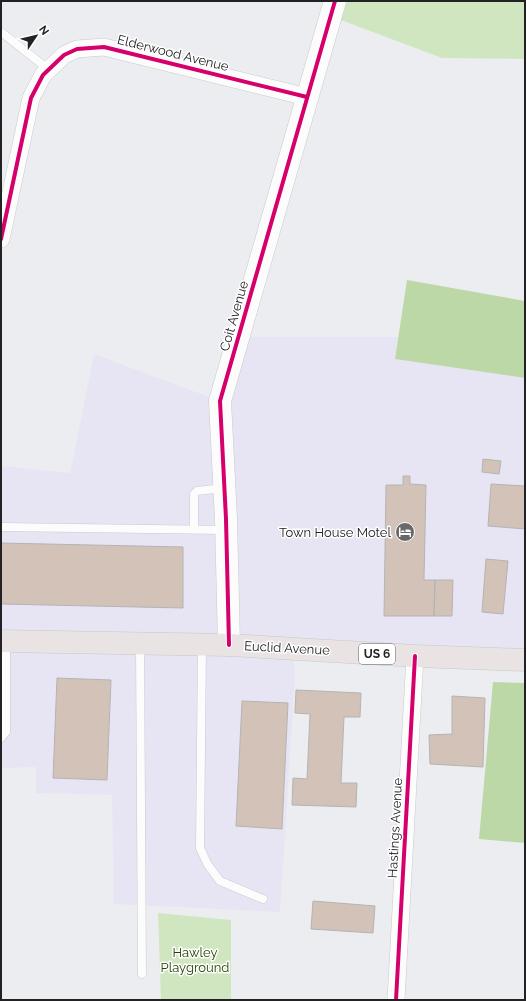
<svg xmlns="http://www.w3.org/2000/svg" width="526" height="1001" viewBox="0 0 526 1001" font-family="Raleway,sans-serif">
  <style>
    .commercial { fill: #e7e5f3 }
    .green { fill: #d0e6c0 }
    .forest { fill: #bdd8a7 }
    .building { fill: #d2c2b7; stroke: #b4b4b5 }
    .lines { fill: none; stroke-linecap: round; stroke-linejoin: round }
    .lane-casing { stroke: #cacace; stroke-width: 9 }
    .street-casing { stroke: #cacace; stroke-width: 18 }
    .secondary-casing { stroke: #cacace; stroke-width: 23 }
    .primary-casing { stroke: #c7c8ca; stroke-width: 23 }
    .lane { stroke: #fcfcfd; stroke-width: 8 }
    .street { stroke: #fcfcfd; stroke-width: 17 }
    .secondary { stroke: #fcfcfd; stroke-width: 22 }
    .primary { stroke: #e9e4e3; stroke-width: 22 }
    .cycleway-casing { stroke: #fff; stroke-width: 6 }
    .cycleway { stroke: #d6006c; stroke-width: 4 }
    .labels { text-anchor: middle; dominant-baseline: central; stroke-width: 3; stroke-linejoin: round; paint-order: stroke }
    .shield { fill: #fff; stroke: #646466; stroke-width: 1 }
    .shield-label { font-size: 12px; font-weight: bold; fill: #222225 }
    .street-label { font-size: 13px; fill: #222225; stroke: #fff }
    .poi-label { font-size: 13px; fill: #222225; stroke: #fff; text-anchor: end }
    .park-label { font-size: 13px; fill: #264100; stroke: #fff }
  </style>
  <rect width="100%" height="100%" fill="#ecedf1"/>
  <path class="commercial" d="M238 337H398L395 359 525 378V660L293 649 295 677 280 912 114 904 112 795 36 793V767L1 768V466L70 473 94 354 220 401Z"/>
  <path class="green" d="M335 1H525V59L442 58 330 16Z
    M158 913 231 920V1000H161Z"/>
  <path class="forest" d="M407 280 525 301V378L395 359Z
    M493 682 525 683V843L479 839Z"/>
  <path class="building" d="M483 459 501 461 499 474 482 472Z
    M403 476H410V484L426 485 424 580H435L434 616H384L386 485H403Z
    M491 484 525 486V529L488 526Z
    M1 543 183 547V608L1 604Z
    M486 559 508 561 503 614 482 612Z
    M435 580H453L452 616H434Z
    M57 678 111 680 107 780 53 778Z
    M296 690 361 693 360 717H344L341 783H357L356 807 292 805 293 778 307 779 310 714 295 713Z
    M452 696 485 698 483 767 430 764 429 735 452 734Z
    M242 701 288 703 282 829 236 826Z
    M313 901 375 906 373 933 311 929Z"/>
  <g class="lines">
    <g class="lane-casing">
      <path id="lane" d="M1 32 48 69
        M1 527 226 530
        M194 530V494L197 491 224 488
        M140 644 142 974
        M202 645 200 848 208 865 220 881 263 899
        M1 738 6 732V642"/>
    </g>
    <g class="street-casing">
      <path id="street" d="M1 239 31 98 43 75 64 55 77 49 104 47 307 97
        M396 1000 415 656"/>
    </g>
    <g class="secondary-casing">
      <path id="secondary" d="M229 645 226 519 220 401 335 1"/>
    </g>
    <g class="primary-casing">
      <path id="primary" d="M1 641 229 645 415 656 525 660"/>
    </g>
    <use href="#lane" class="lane"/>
    <use href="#street" class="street"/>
    <use href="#secondary" class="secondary"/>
    <use href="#primary" class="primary"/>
    <g class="cycleway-casing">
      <path id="cycleway" d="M1 239 31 98 43 75 64 55 77 49 104 47 307 97
        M229 645 226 519 220 401 335 1
        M396 1000 415 656"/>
    </g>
    <use href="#cycleway" class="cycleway"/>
  </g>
  <defs>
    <g id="hotel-disc" transform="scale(1)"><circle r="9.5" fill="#69696c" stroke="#fff"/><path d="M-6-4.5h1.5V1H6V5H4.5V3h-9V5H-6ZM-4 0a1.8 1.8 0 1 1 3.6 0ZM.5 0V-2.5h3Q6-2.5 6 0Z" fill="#fff"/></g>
  </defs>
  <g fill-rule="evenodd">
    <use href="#hotel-disc" x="405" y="532"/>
  </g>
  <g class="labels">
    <rect class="shield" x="359" y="644" width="36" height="20" rx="3"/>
    <g class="shield-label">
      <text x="377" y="654">US 6</text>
    </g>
    <g class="street-label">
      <text transform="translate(173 53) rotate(14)">Elderwood Avenue</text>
      <text transform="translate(234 316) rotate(-74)">Coit Avenue</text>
      <text transform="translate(287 648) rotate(3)">Euclid Avenue</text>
      <text transform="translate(395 828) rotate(-87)">Hastings Avenue</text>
    </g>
    <g class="poi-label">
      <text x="391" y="532">Town House Motel</text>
    </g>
    <g class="park-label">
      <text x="195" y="952">Hawley<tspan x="195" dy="15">Playground</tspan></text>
    </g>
  </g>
  <rect width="526" height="1001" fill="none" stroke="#222225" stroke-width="4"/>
  <g transform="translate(36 36) rotate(55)" stroke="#ffffff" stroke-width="3" paint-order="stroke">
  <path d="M0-3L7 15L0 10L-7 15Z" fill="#222225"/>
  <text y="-6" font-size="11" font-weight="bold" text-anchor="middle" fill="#222225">N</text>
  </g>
</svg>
